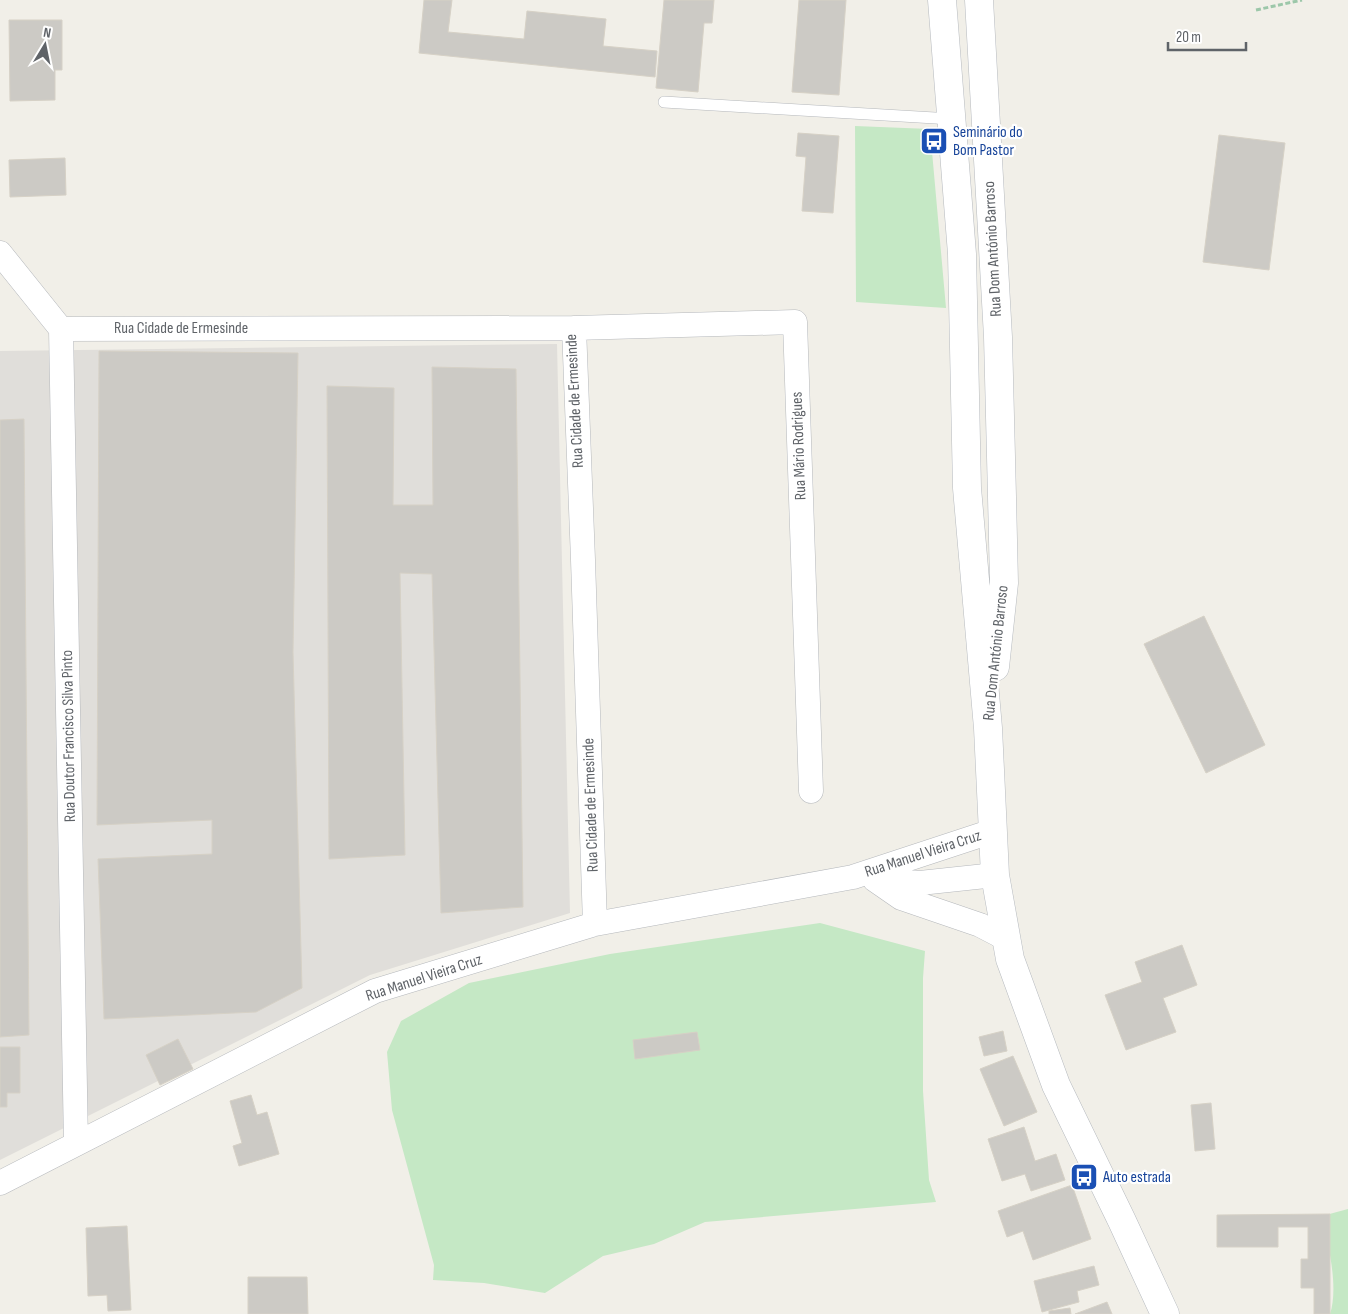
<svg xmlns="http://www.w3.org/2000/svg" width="1348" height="1314" viewBox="0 0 1348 1314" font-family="'Sofia Sans Condensed',sans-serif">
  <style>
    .industrial { fill: #e0deda }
    .green { fill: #c5e8c5 }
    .building { fill: #cccac5; stroke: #d6d1c6 }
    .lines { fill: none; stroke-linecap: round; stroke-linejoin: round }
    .service-casing { stroke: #b5b8bc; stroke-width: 12 }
    .minor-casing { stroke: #b5b8bc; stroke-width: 25 }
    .secondary-casing { stroke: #b6babf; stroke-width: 29 }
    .path { stroke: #9cc7a9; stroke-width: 3; stroke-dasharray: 5 2.5; stroke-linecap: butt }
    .service { stroke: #fff; stroke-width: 11 }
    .minor { stroke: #fff; stroke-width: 24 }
    .secondary { stroke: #fff; stroke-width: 28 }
    .labels { text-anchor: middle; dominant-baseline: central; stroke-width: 4.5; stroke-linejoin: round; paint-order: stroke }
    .transit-label { font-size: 16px; fill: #164399; stroke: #fff; text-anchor: start }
    .street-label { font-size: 16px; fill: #5f6368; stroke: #fff }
  </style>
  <rect width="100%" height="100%" fill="#f1efe8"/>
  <path class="industrial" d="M557 344 570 913 370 975 0 1160V351Z"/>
  <path class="green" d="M855 126 930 129 946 308 856 302Z
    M820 923 925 951 923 978V1091L929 1180 936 1202 705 1222 654 1244 603 1256 545 1293 484 1283 433 1280 434 1265 392 1110 387 1052 401 1021 469 983 610 954Z
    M1348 1209V1314H1330C1339 1287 1328 1244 1322 1216Z"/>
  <path class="building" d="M424 0H452L448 32 524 39 527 11 606 19 603 46 657 51 655 77 419 53Z
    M664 0H714L712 23H704L698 92 656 88Z
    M799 0H846L839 95 792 92Z
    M9 20H62V70H55V100L10 101Z
    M798 133 839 136 833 213 802 211 806 157 796 156Z
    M1219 135 1285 143 1269 270 1203 262Z
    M65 158 66 195 10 197 9 160Z
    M99 351 298 353 293 652 302 988 256 1012 104 1019 98 859 212 854V820L97 825Z
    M432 367 516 369 523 907 441 913 432 574 400 573 405 855 329 859 327 386 394 388 393 505H433Z
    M24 419 29 1035 0 1037V420Z
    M1204 616 1265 745 1206 773 1144 644Z
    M1182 945 1197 985 1163 998 1176 1032 1126 1050 1105 995 1142 982 1135 962Z
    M1003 1031 1007 1051 984 1056 979 1037Z
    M697 1032 700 1050 635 1059 633 1040Z
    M178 1039 193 1069 160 1085 146 1055Z
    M0 1047H20V1093H7V1107H0Z
    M1013 1056 1037 1112 1004 1126 980 1069Z
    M251 1095 257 1115 267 1112 279 1154 239 1166 233 1146 242 1143 230 1101Z
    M1211 1103 1215 1149 1195 1151 1191 1105Z
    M1024 1127 1035 1161 1056 1154 1065 1180 1031 1191 1025 1174 1002 1181 988 1139Z
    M1072 1185 1091 1239 1033 1260 1023 1231 1007 1237 998 1211Z
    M1330 1214V1314H1314V1288H1301V1259H1308V1227H1278V1247H1217V1215Z
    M127 1226 131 1310 108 1311 107 1295 88 1296 86 1228Z
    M1094 1266 1099 1285 1077 1291 1079 1302 1042 1312 1034 1281Z
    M248 1277H307L308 1314H248Z
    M1107 1302 1112 1314H1075Z
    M1070 1308 1071 1314H1049V1311Z"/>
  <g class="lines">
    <g class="service-casing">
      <path id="service" d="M664 102 952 119"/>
    </g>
    <g class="minor-casing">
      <path id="minor" d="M0 253 61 329
        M574 328 583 560 595 924
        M61 329 574 328 795 322 811 791
        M61 329 76 1144
        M875 880 901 898 980 925 1007 939
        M877 880 920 883 995 875
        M0 1183 375 991 595 924 853 877 993 831"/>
    </g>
    <g class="secondary-casing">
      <path id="secondary" d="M942 0 962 254 967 488 988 728 995 875 1010 959 1056 1085 1122 1221 1165 1314
        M979 0 998 337 1002 497 1004 583 995 667"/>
    </g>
    <path class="path" d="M1256 10 1302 0"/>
    <use href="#service" class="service"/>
    <use href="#minor" class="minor"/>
    <use href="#secondary" class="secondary"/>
  </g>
  <defs>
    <g id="bus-square" transform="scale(1.4375)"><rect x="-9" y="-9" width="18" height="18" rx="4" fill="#1a4fb4" stroke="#fff"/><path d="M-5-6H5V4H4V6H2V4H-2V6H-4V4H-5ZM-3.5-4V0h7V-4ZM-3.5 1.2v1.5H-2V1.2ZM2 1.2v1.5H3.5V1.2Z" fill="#fff"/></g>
  </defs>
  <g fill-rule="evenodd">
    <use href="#bus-square" x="934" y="141"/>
    <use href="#bus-square" x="1084" y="1177"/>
  </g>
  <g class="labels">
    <g class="transit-label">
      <text x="953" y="132">Seminário do<tspan x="953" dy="18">Bom Pastor</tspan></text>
      <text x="1103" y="1177">Auto estrada</text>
    </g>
    <g class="street-label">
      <text transform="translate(993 249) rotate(-93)">Rua Dom António Barroso</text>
      <text x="181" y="328">Rua Cidade de Ermesinde</text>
      <text transform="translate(575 401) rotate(-93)">Rua Cidade de Ermesinde</text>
      <text transform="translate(799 446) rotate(-92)">Rua Mário Rodrigues</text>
      <text transform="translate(996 653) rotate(-84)">Rua Dom António Barroso</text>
      <text transform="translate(69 736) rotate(-91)">Rua Doutor Francisco Silva Pinto</text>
      <text transform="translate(591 805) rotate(-92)">Rua Cidade de Ermesinde</text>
      <text transform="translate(923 854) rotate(-18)">Rua Manuel Vieira Cruz</text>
      <text transform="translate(424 978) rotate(-18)">Rua Manuel Vieira Cruz</text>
    </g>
  </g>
  <g transform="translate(45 45) rotate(10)" stroke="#ffffff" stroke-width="4" paint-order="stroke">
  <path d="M0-4L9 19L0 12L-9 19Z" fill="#5f6368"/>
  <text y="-8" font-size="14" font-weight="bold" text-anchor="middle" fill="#5f6368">N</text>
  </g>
  <path d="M1168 42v8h78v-8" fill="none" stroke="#5f6368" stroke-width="2.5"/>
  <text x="1176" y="42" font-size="15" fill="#5f6368" stroke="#ffffff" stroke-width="4" paint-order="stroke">20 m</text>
</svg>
